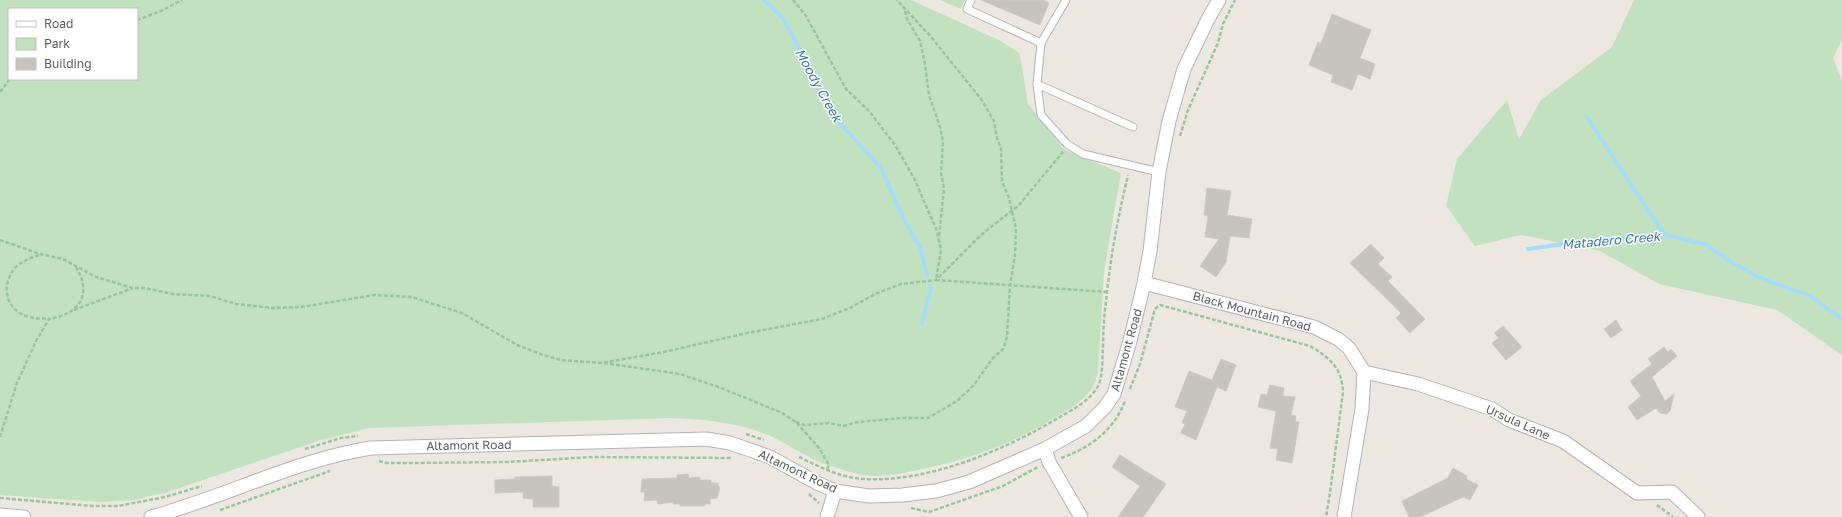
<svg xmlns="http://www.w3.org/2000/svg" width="1842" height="517" viewBox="0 0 1842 517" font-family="'Golos Text',sans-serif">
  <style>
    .green { fill: #c2e2bf; fill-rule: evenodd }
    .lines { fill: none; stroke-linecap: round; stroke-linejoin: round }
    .stream { stroke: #a4dcf9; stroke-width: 4 }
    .building { fill: #c7c3be; stroke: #d0c9c0 }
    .lane-casing { stroke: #b2b4b8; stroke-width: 9 }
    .street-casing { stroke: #b2b4b8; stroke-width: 15 }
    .path { stroke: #99c3a1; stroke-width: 2.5; stroke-dasharray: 4 2; stroke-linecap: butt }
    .lane { stroke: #fff; stroke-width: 7 }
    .street { stroke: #fff; stroke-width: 13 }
    .labels { text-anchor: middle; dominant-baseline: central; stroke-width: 3; stroke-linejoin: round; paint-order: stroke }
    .street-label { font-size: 12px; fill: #5a5e61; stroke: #fff }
    .water-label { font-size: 13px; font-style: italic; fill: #4178a1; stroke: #fff }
  </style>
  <rect width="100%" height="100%" fill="#ece8e1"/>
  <path class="green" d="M0 0H911L1001 41 1019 53 1021 60 1028 104 1065 150 1121 173 1104 272 1098 371C1095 398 1066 411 1044 424 1007 445 974 457 932 467 913 471 894 476 875 476 860 476 844 470 830 466 808 459 789 444 768 435 736 422 704 419 670 418L369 428 321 440 168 492 133 500 100 502 0 495ZM9 9H137V79H9Z
    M940 0H965L961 9Z
    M1634 0H1842V40L1833 58 1842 81V355L1777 310 1659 284 1600 251 1521 235 1475 246 1446 206 1457 159 1507 100 1519 139 1541 100 1612 47Z"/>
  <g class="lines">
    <path class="stream" d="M764 0 783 18 836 119 881 168 904 220 920 247 927 275
      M1587 117C1613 156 1638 197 1665 235
      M1528 249 1605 238 1665 235 1707 245 1726 259 1758 277 1810 296 1842 319
      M922 323 931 288"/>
  </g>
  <path class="building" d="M981 0H1042L1049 3 1040 25Z
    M1332 14 1371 30 1360 58 1375 64 1370 79 1358 74 1352 90 1331 82 1333 75 1309 65 1318 42 1321 44Z
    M1207 188 1231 191 1227 215 1252 219 1249 238 1230 236 1226 262 1216 277 1200 266 1219 239 1205 237 1208 216 1204 215Z
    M1371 244 1384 258 1378 264 1392 277 1388 281 1425 319 1410 333 1396 318 1401 313 1350 263Z
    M1616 320 1622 330 1611 338 1604 329Z
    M1503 326 1522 347 1506 360 1492 343 1499 338 1494 333Z
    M1664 347 1668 352 1671 349 1677 356 1652 377 1665 401 1674 394 1670 411 1667 414 1660 413 1656 408 1637 420 1628 407 1641 396 1630 381 1652 364 1648 359Z
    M1221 359 1236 365 1226 391 1217 387 1196 440 1181 433 1185 424 1182 423 1187 411 1175 407 1189 371 1212 380Z
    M1270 385 1284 388 1283 396 1295 397 1291 415 1296 416 1295 422H1299L1292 463 1276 460 1278 449 1270 448 1276 411 1258 407 1261 394 1267 395Z
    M1120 455 1166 484 1143 517H1118L1140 486 1112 467Z
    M1453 468 1467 476 1466 479 1478 485 1470 500 1463 497 1420 517H1409L1402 501 1448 478Z
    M688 474 689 478 700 477V480H711V483H718V486L720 488 717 498 710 499V504H705V506H680V504H673V502L658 504 657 500 644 501 645 492H641L642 479 677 478V475Z
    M552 476V486L559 487V507H533V499L523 498V492L495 493V480L515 479V477Z"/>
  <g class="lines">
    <g class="lane-casing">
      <path id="lane" d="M971 0 967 9 1041 43
        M1066 0 1041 43 1037 84 1041 115 1067 144 1083 154 1159 172
        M1037 84 1133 127"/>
    </g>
    <g class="street-casing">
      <path id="street" d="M1144 283 1314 327 1338 339 1349 348 1364 372 1362 409 1344 517
        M1364 372 1418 384 1492 409 1509 420 1563 441 1637 493 1672 492 1698 517
        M1045 449 1049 462 1081 517
        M0 515 24 517
        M151 517C225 497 295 460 371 448L706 439 730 443 770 457 817 483 835 491 869 496 902 495 936 491 969 482 1045 449 1086 426 1105 407 1114 394 1130 341 1144 283 1150 251 1159 172 1169 121 1184 69 1208 19 1219 0
        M827 517 835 491"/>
    </g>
    <path class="path" d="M793 0 806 16 846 89 869 111 895 145 914 178 937 231 941 250 936 280 1107 292
      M905 11 907 19 920 41 925 64 929 95 940 127 943 142 941 173 944 188 939 238
      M137 20 161 11 182 0
      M0 92 10 79
      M1180 136 1188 110 1218 43 1223 24 1235 0
      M0 240 40 254 63 259 96 277 133 288H144L173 294 210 296 236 304 273 308 302 307 374 295 412 297 462 313 517 345 543 355 561 360 601 363 664 352 747 333 822 319 852 307 875 294 901 284 936 280 981 235 1019 205 1063 152
      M39 255C30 258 22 261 15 268 0 286 6 312 30 317 36 319 43 318 49 319
      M74 310 133 288
      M604 363 680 374 724 389 782 413 796 422 819 448 829 465 827 470
      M1130 389 1140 364 1155 309 1160 305 1310 346C1330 358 1342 368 1343 392L1330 493 1326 517
      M796 422 804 425 829 423 843 426 858 422 902 418H928L957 401 973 386 993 358 1003 349 1007 337 1010 286 1015 255 1016 229 1009 198 1002 181 1001 149 997 138 994 121 981 99 932 38 897 0
      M746 434 764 440
      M0 437 17 383 36 341 49 319C79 314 93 295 76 267
      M305 449 341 438 358 436
      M799 457C820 467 841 478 864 479 927 483 1005 450 1058 418 1072 410 1092 400 1099 384 1103 373 1102 359 1103 348 1103 332 1104 317 1106 302 1110 259 1118 217 1128 175
      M1061 458C1090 448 1114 430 1125 401
      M379 461 387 463H412L508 462 593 457 731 458
      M809 494 819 503
      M0 498 92 506H118L165 497 202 486
      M1657 505 1673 517
      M911 508 929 512 1003 486 1038 467
      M220 510 330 471"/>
    <use href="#lane" class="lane"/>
    <use href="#street" class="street"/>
  </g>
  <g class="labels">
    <g class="street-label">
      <text transform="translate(1252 311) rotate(15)">Black Mountain Road</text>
      <text transform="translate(1126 350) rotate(-74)">Altamont Road</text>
      <text transform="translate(1518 422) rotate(24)">Ursula Lane</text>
      <text transform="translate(469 445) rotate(-1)">Altamont Road</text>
      <text transform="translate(798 471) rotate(25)">Altamont Road</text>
    </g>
    <g class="water-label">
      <text transform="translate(819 85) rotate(61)">Moody Creek</text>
      <text transform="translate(1611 240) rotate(-5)">Matadero Creek</text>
    </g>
  </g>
  <rect x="8" y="8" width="130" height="72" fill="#ffffff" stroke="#bdbfc0"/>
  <rect x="16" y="21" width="20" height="6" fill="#ffffff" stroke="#bdbfc0"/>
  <text x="44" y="28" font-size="12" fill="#5a5e61">Road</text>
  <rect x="16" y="38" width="20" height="12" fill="#c2e2bf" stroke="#bdbfc0"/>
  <text x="44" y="48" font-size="12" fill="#5a5e61">Park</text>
  <rect x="16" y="58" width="20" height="12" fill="#c7c3be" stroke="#bdbfc0"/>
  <text x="44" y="68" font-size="12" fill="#5a5e61">Building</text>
</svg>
